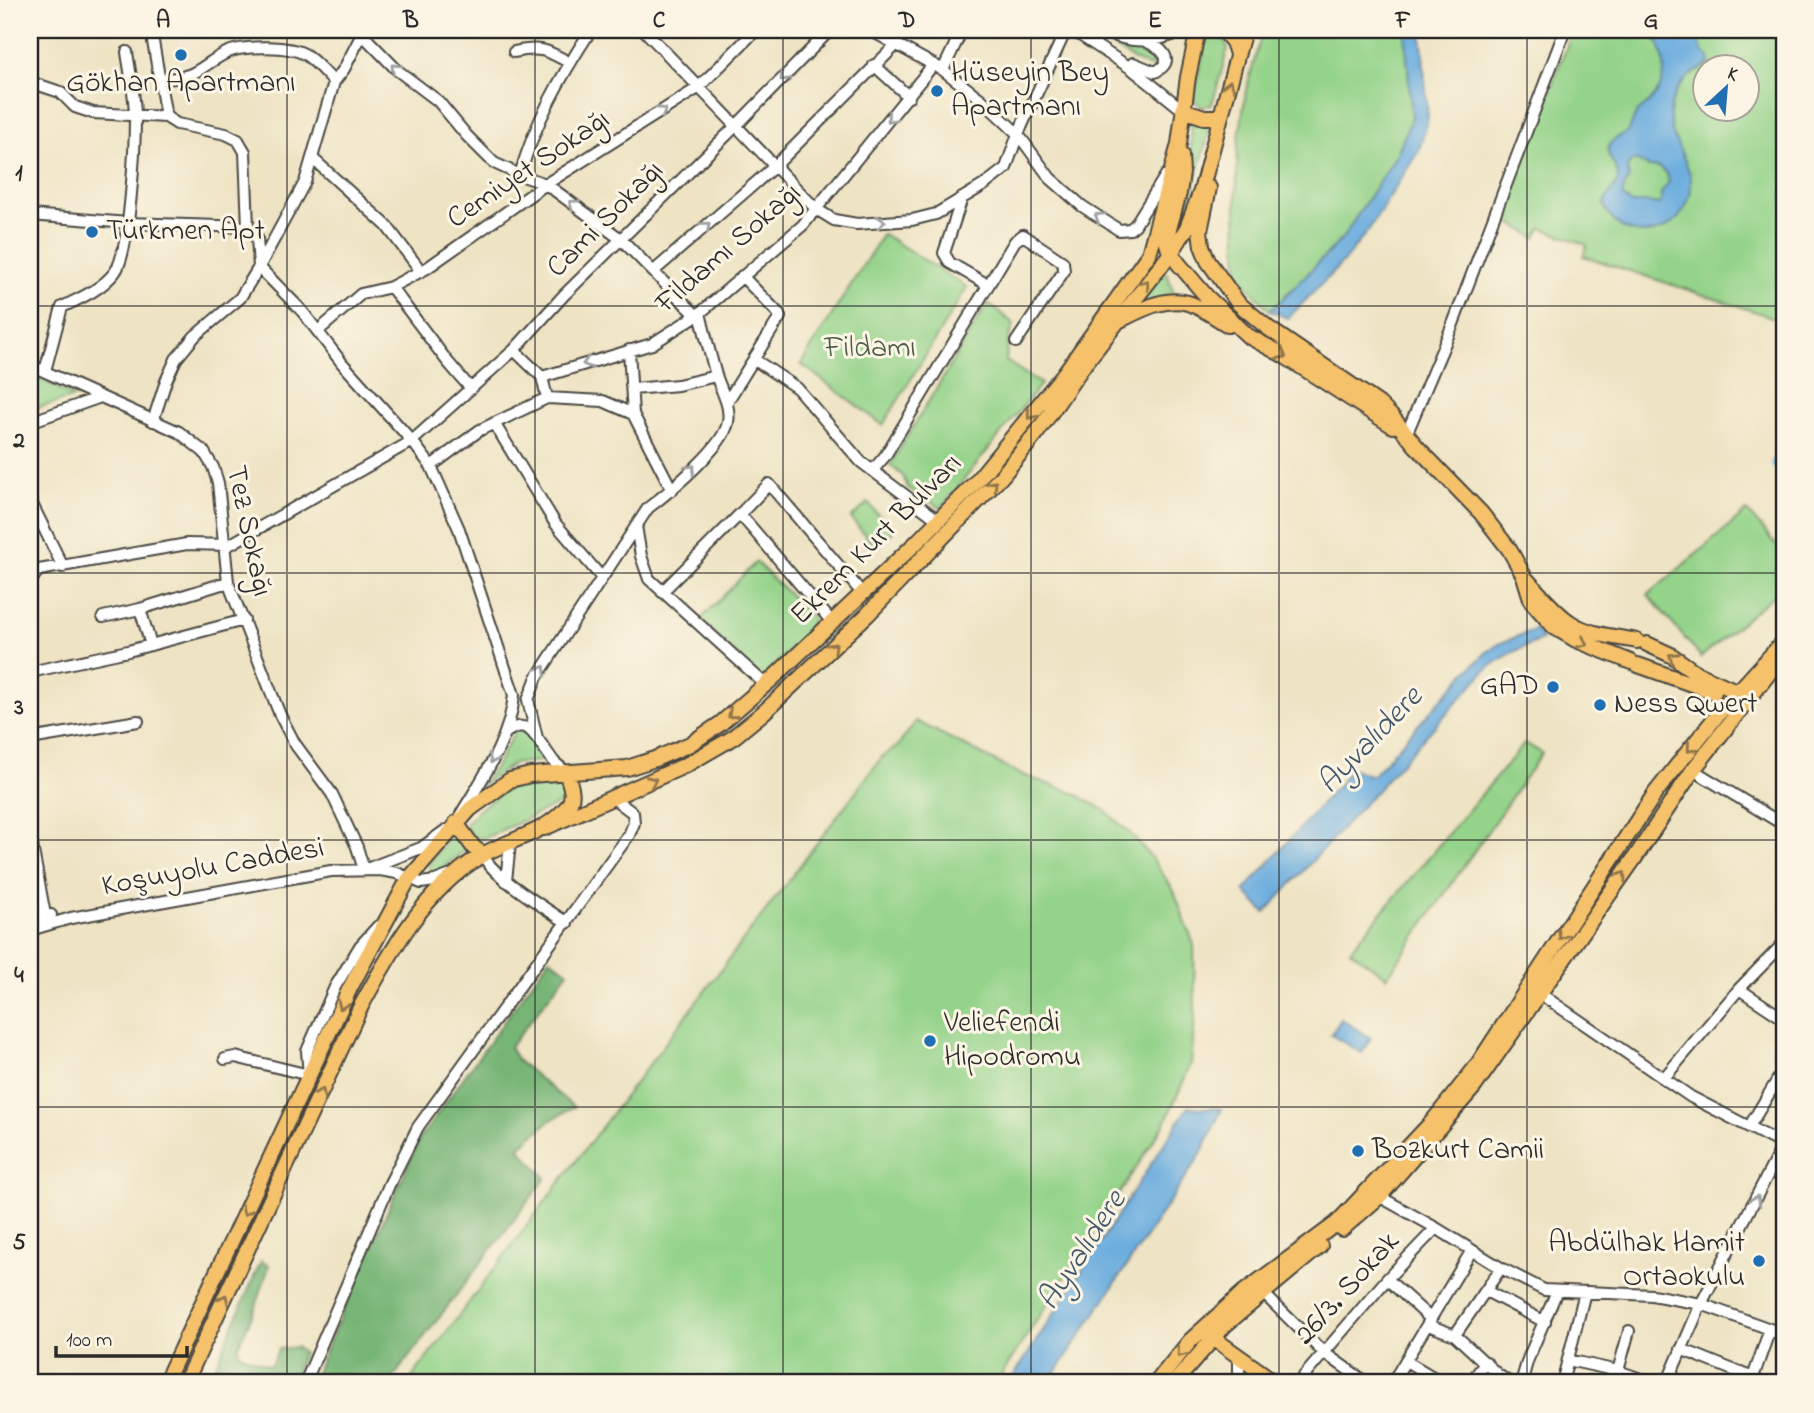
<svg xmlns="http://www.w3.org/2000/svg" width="1814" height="1413" viewBox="0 0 1814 1413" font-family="'Indie Flower',sans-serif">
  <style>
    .green { fill: #94d38a; stroke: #607f5a; stroke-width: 2; fill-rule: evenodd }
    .forest { fill: #77b576; stroke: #517050; stroke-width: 2 }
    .water { fill: #69acde; stroke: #4a6c84; stroke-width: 2; fill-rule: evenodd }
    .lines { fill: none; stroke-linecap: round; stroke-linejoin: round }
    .stream { stroke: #69acde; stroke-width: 2.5 }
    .canal { stroke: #69acde; stroke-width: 10 }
    .minor-casing { stroke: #484742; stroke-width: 14 }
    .major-casing { stroke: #484742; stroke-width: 18 }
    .minor { stroke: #fff; stroke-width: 10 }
    .major { stroke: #f5c16b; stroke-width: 14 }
    .oneway { stroke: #a0a0a0 }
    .oneway2 { stroke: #90764b }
    .grid { fill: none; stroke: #2b2b2b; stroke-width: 2; stroke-opacity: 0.55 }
    .poi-dot { fill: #1f6fb2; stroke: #fcf5e5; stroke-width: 2.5 }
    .labels { text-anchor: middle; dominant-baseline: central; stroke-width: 6; stroke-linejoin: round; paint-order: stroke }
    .poi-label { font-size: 30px; fill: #2b2b2b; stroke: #fcf5e5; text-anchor: start }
    .street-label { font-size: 30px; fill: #2b2b2b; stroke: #fcf5e5 }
    .park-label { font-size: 30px; fill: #4a5d48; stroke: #fcf5e5 }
    .water-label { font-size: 32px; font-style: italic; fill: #41586a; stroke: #fcf5e5 }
    .neatline { fill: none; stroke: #2b2b2b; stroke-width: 2.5 }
    .grid-label { font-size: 23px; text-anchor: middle; font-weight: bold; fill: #2b2b2b }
  </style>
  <rect width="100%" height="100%" fill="#fcf5e5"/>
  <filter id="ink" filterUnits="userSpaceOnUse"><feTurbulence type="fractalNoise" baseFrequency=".0143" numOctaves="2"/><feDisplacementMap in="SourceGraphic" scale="14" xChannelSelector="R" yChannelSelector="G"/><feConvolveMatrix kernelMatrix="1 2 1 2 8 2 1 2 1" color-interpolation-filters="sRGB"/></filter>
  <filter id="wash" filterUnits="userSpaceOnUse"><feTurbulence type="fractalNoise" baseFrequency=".00686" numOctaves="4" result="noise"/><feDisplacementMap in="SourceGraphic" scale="28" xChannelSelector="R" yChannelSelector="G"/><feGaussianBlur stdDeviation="1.57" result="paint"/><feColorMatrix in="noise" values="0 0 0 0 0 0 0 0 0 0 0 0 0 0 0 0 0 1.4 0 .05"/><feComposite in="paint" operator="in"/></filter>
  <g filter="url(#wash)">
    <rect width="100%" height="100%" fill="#eee3c3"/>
    <path class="green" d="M1085 30C1090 30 1157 53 1161 55L1162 62 1156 69 1138 62Z
      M1263 30H1405L1412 118 1397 154 1342 239 1270 311 1238 276 1236 207 1238 145 1246 90Z
      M1573 30H1778L1784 52 1779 74 1784 100V321L1583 256 1587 245 1541 228 1536 238 1501 217ZM1706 66H1748V108H1706Z
      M1214 36 1225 40 1228 48 1214 98 1211 105 1203 107 1194 101V95L1205 43Z
      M1191 122 1197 124H1211L1190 203 1175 238 1173 236C1184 198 1194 162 1191 122Z
      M883 234 967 287 883 425 801 364Z
      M1167 273 1175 297 1141 303 1163 274Z
      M988 303 1014 324 1008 341 1006 361 1041 384 941 508 908 488 903 476 890 465Z
      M30 376 44 381 75 397 30 410Z
      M868 503 893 532 875 547 851 518Z
      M1747 511 1784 554V586L1701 657 1648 595Z
      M756 562 812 617 811 628 762 679 700 620Z
      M916 721 1020 774 1074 793 1104 810 1128 831 1152 858 1174 891 1194 945 1195 1017 1191 1064 1165 1123 996 1383H408L882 757 898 746Z
      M515 731H527L548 760 513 764 479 787 496 766Z
      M1525 743 1542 753 1387 977 1350 950Z
      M560 778 568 790 563 802 483 839 473 837 465 825C474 811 508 786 525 781 535 778 549 779 560 778Z
      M455 830 467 849 445 865 439 873 429 872V864Z"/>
    <path class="forest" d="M550 958 568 972 510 1047 518 1061 574 1107 548 1122 519 1148 546 1178 389 1383H311L420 1138Z
      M261 1261 269 1266 256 1307 238 1346 240 1354 270 1366 279 1349 296 1347 303 1353 292 1383H208Z"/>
    <path class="water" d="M1405 30H1421L1428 118 1419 150 1370 228 1343 262 1288 318 1270 311 1342 239 1397 154 1412 118Z
      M1649 30C1670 30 1699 25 1702 52L1709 57 1710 61C1707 68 1701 68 1694 73 1682 80 1674 93 1671 107 1663 142 1700 163 1689 198 1686 207 1682 215 1675 221 1664 231 1649 235 1635 232 1621 229 1608 219 1604 205 1606 194 1617 189 1618 177 1618 165 1605 158 1609 146 1612 138 1620 137 1626 133 1632 128 1632 120 1636 114 1640 108 1648 105 1652 99 1671 79 1666 48 1649 30ZM1632 161H1638L1649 167H1659L1667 174 1669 182 1661 193V201L1659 204 1645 202 1632 204 1623 197V190L1629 178 1627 167Z
      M1536 629 1542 640C1520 648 1503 656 1485 671L1265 913 1244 891 1341 782 1350 768 1372 776 1467 671 1487 652 1501 643Z
      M1341 1019 1371 1038 1362 1053 1331 1035Z
      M1188 1107 1222 1109 1201 1154 1049 1383H1009Z"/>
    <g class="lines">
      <path class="stream" d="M1784 30V31
        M1780 468 1784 463"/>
      <path class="canal" d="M1778 30 1784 53
        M1784 58 1779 74 1784 100
        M1784 452 1776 463 1784 472"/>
    </g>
  </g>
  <g filter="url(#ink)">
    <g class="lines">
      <g class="minor-casing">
        <path id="minor" d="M151 30 166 117
          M644 30 816 209 834 220 857 224 912 220 936 214 984 185 1006 168 1018 134 1066 30
          M870 30 943 70 982 100 1018 134 1050 178 1082 206 1119 230 1130 229 1135 225 1166 175
          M1072 30 1132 69 1183 110
          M1102 30C1131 45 1156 43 1185 30
          M362 34 397 70 438 101 467 136 494 163 520 175 546 184 622 240 696 315
          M514 52C540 46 547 50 570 63
          M1133 63 1155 72C1178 60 1160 47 1145 41
          M874 65 909 97
          M943 70 962 30
          M161 79C198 78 197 68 226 53 242 45 291 45 306 55 316 62 325 73 334 82
          M30 82 60 92 75 107 93 113 166 117
          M166 117 177 124 226 134 238 140 245 152 248 227 257 238 259 267 302 311 342 363 412 441 431 466 459 529 514 695C510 739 484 776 461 814
          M312 158 386 225 421 271
          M520 175C535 122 561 76 591 30
          M962 198 944 253 950 263 988 285
          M30 215 128 223 248 227
          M654 271 775 166 896 45
          M391 287 447 361 471 389
          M318 331 361 294 391 287 427 268 546 184 698 88 756 30
          M514 350 542 377 547 398
          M629 350 633 414 672 490
          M755 360 797 388 861 462 938 520
          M30 365 179 432 204 452 213 467 218 483 228 582 280 715 295 744 332 794 357 847 364 870
          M45 371 62 307C81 298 102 289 115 272 130 253 135 145 135 117 135 96 130 73 127 52
          M542 377 652 344 700 313 803 225 933 65
          M633 389 678 385 716 376
          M727 402 780 317 778 313 742 276
          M153 421 166 381 176 359 195 336 240 298 259 267 305 182 334 82 344 69 364 30
          M30 422 98 398
          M494 423 555 523 602 578
          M1406 435 1453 324 1565 30
          M431 466 480 430 547 398 603 401 633 414
          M873 470 885 456 1015 241 1023 235 1063 262 1064 271 1016 342
          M30 500 63 567
          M740 514 769 484 862 593
          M636 526 641 556 649 579 766 685
          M30 581 39 570 187 544 229 545 412 441 514 350 564 295 737 125 830 30
          M662 592 740 514 832 622
          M103 617 140 609
          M151 645 140 609 228 582
          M30 672 128 651 244 620
          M505 733C517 725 526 723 535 736
          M30 739 138 721
          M1693 770 1784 825
          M566 772 554 762 537 738 528 700 537 677 648 508C669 492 724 447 728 422 731 405 721 391 716 375 710 355 705 333 700 313
          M30 835 45 915
          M483 854C489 875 548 909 567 923
          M364 870 421 848 446 830
          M506 881 510 843
          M30 918 51 915
          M30 930 71 918 331 871 380 870 397 873 421 883 435 881 451 875
          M1739 989 1784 1019
          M1539 993 1691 1097 1784 1145
          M225 1059 235 1057 309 1075 307 1051 335 987 360 946 378 926
          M1664 1078 1739 989 1784 943
          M1749 1127 1784 1069
          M1375 1194 1436 1228 1501 1268 1544 1290 1652 1295 1701 1304 1770 1329 1784 1337
          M1387 1279 1431 1319
          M1486 1291 1545 1322
          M1263 1293 1323 1352 1367 1383
          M1428 1325 1455 1335 1497 1374 1510 1383
          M1455 1335 1501 1268
          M1681 1349 1753 1378 1761 1383
          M1239 1356V1383
          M1568 1360 1618 1371 1653 1383
          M1406 1361 1443 1383
          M1618 1371 1629 1331
          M305 1383 389 1185 418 1127 629 835 634 823 633 813 613 798
          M1298 1383 1387 1279 1436 1228
          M1392 1383 1472 1250
          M1470 1383 1486 1362
          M1521 1383 1528 1359 1557 1291
          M1562 1383 1585 1292
          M1667 1383 1701 1304 1784 1143
          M1751 1383 1770 1329"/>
      </g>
      <g class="major-casing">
        <path id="major" d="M1223 30 1233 42 1237 54
          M1183 110 1204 117H1220
          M1181 155 1182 173 1179 193 1166 240 1169 250 1178 263 1207 297 1248 336 1283 355 1393 426
          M1209 188 1200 231 1202 246 1208 261 1238 303 1268 328 1379 404 1393 418 1416 446 1481 513 1509 549 1524 576 1532 602 1554 627 1576 640 1631 662
          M1118 321C1139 311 1164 296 1188 303 1202 307 1216 318 1228 325
          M1527 580C1541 595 1554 612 1571 623 1589 635 1616 637 1637 641
          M1647 644 1671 655 1698 674 1738 692 1743 697
          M1638 665 1714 692
          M456 823 474 848 483 854
          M544 828 686 765 731 739 764 712 867 615 1001 477 1036 434 1083 366 1171 253 1187 228 1201 191 1244 30
          M1342 1229 1379 1197 1474 1087 1634 859 1693 770 1784 654
          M1206 1333 1276 1383
          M165 1383 350 988 408 880 470 809 510 780 530 775 627 768 655 759 690 744 720 724 772 679 918 541 976 482 1064 374 1149 254 1179 144 1188 77 1198 30
          M185 1383 360 1008C391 951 423 892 479 857 508 839 544 835 567 807 576 797 570 784 566 772
          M1156 1383 1190 1341 1244 1292 1337 1223 1432 1122 1476 1067 1656 792 1719 713 1784 641
          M1174 1383 1225 1325 1320 1246"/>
      </g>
      <use href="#minor" class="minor"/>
      <use href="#major" class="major"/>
    </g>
    <defs><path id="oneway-chevron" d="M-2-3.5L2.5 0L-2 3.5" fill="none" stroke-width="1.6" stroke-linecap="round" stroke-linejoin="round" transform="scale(1.75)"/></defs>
    <g class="oneway">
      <use href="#oneway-chevron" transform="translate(395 68) rotate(-137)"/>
      <use href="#oneway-chevron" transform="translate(784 77) rotate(134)"/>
      <use href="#oneway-chevron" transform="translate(662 111) rotate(-33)"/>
      <use href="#oneway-chevron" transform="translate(891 118) rotate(130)"/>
      <use href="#oneway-chevron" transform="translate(573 204) rotate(-144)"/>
      <use href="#oneway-chevron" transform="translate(1099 217) rotate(-147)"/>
      <use href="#oneway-chevron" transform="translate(881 222) rotate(-3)"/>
      <use href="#oneway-chevron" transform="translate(706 226) rotate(-41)"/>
      <use href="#oneway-chevron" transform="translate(587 363) rotate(163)"/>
      <use href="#oneway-chevron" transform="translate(691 469) rotate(-46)"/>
      <use href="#oneway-chevron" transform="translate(542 670) rotate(-58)"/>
      <use href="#oneway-chevron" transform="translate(493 759) rotate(119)"/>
      <use href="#oneway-chevron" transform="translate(1756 1200) rotate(-63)"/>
    </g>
    <g class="oneway2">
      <use href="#oneway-chevron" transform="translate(1229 85) rotate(-75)"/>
      <use href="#oneway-chevron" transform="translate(1145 284) rotate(-52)"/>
      <use href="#oneway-chevron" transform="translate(1282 355) rotate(30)"/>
      <use href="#oneway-chevron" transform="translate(1031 415) rotate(129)"/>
      <use href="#oneway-chevron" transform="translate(993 485) rotate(-48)"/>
      <use href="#oneway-chevron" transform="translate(1583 643) rotate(26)"/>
      <use href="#oneway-chevron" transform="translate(833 647) rotate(-44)"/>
      <use href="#oneway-chevron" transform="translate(1673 657) rotate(-147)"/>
      <use href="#oneway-chevron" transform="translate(732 714) rotate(139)"/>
      <use href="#oneway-chevron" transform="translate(1691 748) rotate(129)"/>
      <use href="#oneway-chevron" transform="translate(652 781) rotate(-24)"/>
      <use href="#oneway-chevron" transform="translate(1622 876) rotate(-55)"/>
      <use href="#oneway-chevron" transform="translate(1562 935) rotate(122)"/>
      <use href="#oneway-chevron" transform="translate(342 1005) rotate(115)"/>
      <use href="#oneway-chevron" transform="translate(321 1093) rotate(-65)"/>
      <use href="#oneway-chevron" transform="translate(246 1211) rotate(115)"/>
      <use href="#oneway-chevron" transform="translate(224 1299) rotate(-65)"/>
      <use href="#oneway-chevron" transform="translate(1181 1353) rotate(130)"/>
    </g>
  </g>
  <path class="grid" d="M287 30V1383M535 30V1383M783 30V1383M1031 30V1383M1279 30V1383M1527 30V1383M30 306H1784M30 573H1784M30 840H1784M30 1107H1784"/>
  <g class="poi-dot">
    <circle cx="181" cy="55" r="7"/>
    <circle cx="937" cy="91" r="7"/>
    <circle cx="92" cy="232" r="7"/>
    <circle cx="1553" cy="687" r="7"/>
    <circle cx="1600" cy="705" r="7"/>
    <circle cx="930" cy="1041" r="7"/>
    <circle cx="1358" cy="1151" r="7"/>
    <circle cx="1759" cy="1261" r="7"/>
  </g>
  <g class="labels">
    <g class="poi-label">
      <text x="951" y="74">Hüseyin Bey<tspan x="951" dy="34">Apartmanı</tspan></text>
      <text x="181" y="84" text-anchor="middle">Gökhan Apartmanı</text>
      <text x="106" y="232">Türkmen Apt</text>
      <text x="1539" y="687" text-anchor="end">GAD</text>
      <text x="1614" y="705">Ness Qwert</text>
      <text x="944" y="1024">Veliefendi<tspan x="944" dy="34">Hipodromu</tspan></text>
      <text x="1372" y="1151">Bozkurt Camii</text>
      <text x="1745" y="1244" text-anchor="end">Abdülhak Hamit<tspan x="1745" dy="34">Ortaokulu</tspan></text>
    </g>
    <g class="street-label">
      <text transform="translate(529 170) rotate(-34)">Cemiyet Sokağı</text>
      <text transform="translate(606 220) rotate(-45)">Cami Sokağı</text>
      <text transform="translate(729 249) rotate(-41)">Fildamı Sokağı</text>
      <text transform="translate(248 531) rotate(78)">Tez Sokağı</text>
      <text transform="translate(877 540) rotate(-45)">Ekrem Kurt Bulvarı</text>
      <text transform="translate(213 868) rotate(-10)">Koşuyolu Caddesi</text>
      <text transform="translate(1348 1289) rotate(-48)">26/3. Sokak</text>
    </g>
    <g class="park-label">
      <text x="870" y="349">Fildamı</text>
    </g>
    <g class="water-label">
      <text transform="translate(1371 741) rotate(-46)">Ayvalıdere</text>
      <text transform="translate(1083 1251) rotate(-57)">Ayvalıdere</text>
    </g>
  </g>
  <rect width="1814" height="1413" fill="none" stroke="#fcf5e5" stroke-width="77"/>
  <g transform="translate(1726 88) rotate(26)"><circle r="33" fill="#fcf5e5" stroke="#a8a49b" stroke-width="2"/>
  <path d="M0-5L12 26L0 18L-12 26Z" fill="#1f6fb2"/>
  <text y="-10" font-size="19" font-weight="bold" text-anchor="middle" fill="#2b2b2b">K</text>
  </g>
  <path d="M56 1346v10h131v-10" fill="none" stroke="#2b2b2b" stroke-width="3.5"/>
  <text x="66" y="1346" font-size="21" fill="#2b2b2b" stroke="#fcf5e5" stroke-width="5" paint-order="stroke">100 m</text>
  <rect x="38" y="38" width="1738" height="1336" class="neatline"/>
  <g class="grid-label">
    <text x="163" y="27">A</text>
    <text x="411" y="27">B</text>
    <text x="659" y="27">C</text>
    <text x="907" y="27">D</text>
    <text x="1155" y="27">E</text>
    <text x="1403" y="27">F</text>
    <text x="1651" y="27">G</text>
    <text x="19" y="180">1</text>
    <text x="19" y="447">2</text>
    <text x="19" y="714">3</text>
    <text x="19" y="982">4</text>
    <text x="19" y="1249">5</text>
  </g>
</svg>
